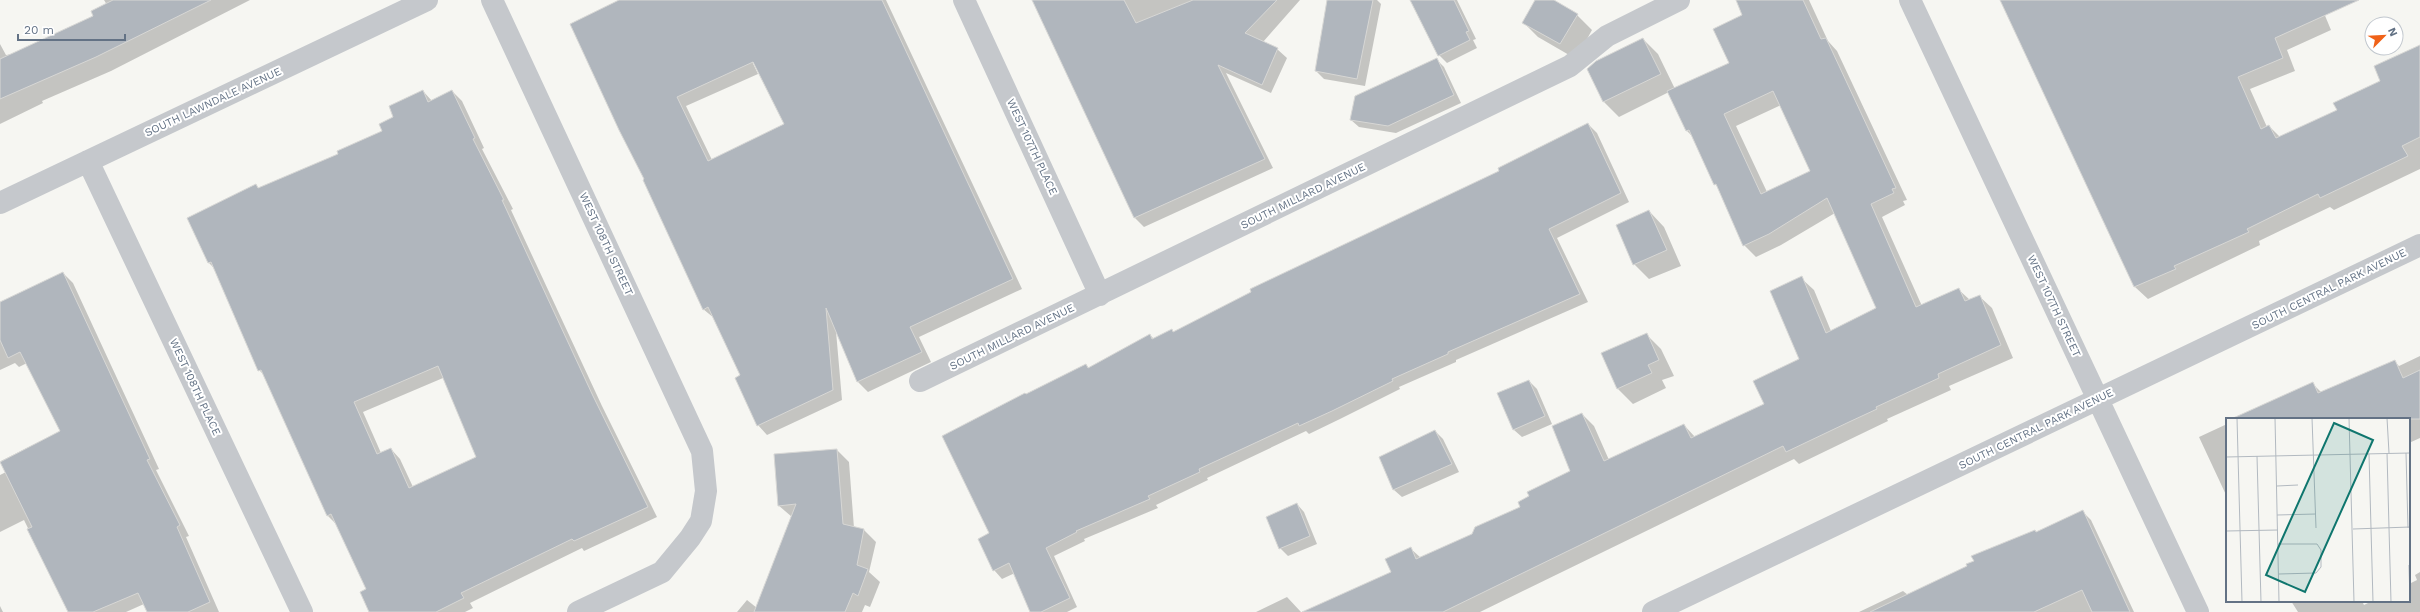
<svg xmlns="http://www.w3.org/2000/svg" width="2420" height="612" viewBox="0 0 2420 612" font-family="'Work Sans',sans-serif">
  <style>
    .shadow { fill: #0003; fill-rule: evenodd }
    .building { fill: #b0b6bd; stroke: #d7d7d5; fill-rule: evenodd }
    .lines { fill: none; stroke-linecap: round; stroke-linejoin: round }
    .minor { stroke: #c5c8cc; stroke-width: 22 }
    .labels { text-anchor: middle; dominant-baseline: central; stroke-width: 4; stroke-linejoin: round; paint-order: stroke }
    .street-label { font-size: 11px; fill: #637285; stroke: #fff }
    .inset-road { fill: none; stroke: #b2b9c0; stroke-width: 1 }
    .view { fill: #0f766e; fill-opacity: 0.15; stroke: #0f766e; stroke-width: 2 }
    .inset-edge { fill: none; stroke: #637285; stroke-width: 2 }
  </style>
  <rect width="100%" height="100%" fill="#f6f6f2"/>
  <path class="shadow" d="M104 0H250L111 71 42 101 43 103 0 124V44L6 55 13 54 95 17 107 5Z
    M622 0H886L1022 289 919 337 931 362 868 392 858 382 836 331 842 400 767 435 758 425 742 376 714 318 703 309 646 180ZM751 54 785 125 712 160 686 106 758 74 749 55Z
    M1033 0H1300L1263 42 1277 49 1287 58 1271 93 1226 73 1273 168 1144 227 1135 218 1072 79Z
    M1328 0H1377L1381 4 1365 86 1324 79 1316 71Z
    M1411 0H1457L1476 39 1473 40 1477 48 1447 63 1439 55Z
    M1536 0H1552L1577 15 1592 30 1576 59 1538 37 1523 22Z
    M1737 0H1809L1828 41 1837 51 1907 200 1903 201 1905 205 1882 217 1922 306 1959 290 1970 300 1979 296 1992 308 2013 358 1949 386 1951 390 1887 419 1888 421 1861 434 1799 464 1794 459 1480 612H1305L1393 573 1410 548 1421 558 1473 534 1522 508 1572 472 1582 414 1594 426 1609 460 1684 425 1695 437 1765 405 1800 359 1801 278 1814 290 1831 331 1877 309 1835 213 1781 245 1756 257 1744 245 1719 188 1715 184 1693 137 1687 131 1669 92 1619 117 1604 102 1643 39 1658 54 1675 89 1730 64 1744 16ZM1781 105 1812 171 1767 192 1736 126Z
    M2001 0H2329L2321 6 2331 30 2287 50 2295 71 2250 89 2267 127 2269 126 2280 137 2338 110 2382 82 2420 46V169L2334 210 2330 207 2259 241 2260 245 2148 299 2135 287Z
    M1436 59 1444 67 1461 103 1396 133 1359 127 1351 120Z
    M423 91 432 101 452 91 462 101 484 148 482 149 513 209 511 210 602 406 657 517 584 551 582 548 470 603 473 608 465 612H370L367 589 337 525 328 516 265 376 259 370 215 269 209 263 256 185 259 189 340 154 383 131ZM443 378 477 458 413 487 400 459 391 449 381 453 363 412Z
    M1588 124 1597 133 1629 202 1557 238 1588 302 1456 360V362L1399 387 1400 389 1340 419 1309 434 1306 431 1207 478 1208 480 1156 505 1158 508 1084 539 1085 541 1054 556 1077 607 1067 612H1031L1015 573 1002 579 994 570 990 534 1026 395 1086 365 1090 369 1150 335 1154 339 1172 330 1174 332 1501 171Z
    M1649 211 1664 227 1681 266 1649 279 1634 264Z
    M63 273 73 283 159 469 156 470 189 536 186 537 219 612H148L144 604 126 612H69L24 520 0 532V475L6 472 1 461 61 431 27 363 19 367 15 363 0 370V303Z
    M1646 334 1661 349 1674 376 1662 380 1666 388 1633 404 1618 389 1603 354Z
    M2420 356V438L2409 443V419H2237L2313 384 2322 393 2395 362 2399 366Z
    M1529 381 1537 389 1552 424 1522 437 1514 430Z
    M2227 424V497L2199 437Z
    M1435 431 1443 439 1459 472 1402 497 1394 490 1380 457Z
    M837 450 849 462 854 528 864 530 876 542 869 572 880 582 870 607 865 605 862 612H737L747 600 757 608 792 517 778 505Z
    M1297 504 1304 512 1317 544 1288 556 1280 548Z
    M2082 511 2091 520 2134 612H1859L1903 591 1908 595Z
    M2420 572V612H2298L2291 601H2362L2364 605 2372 601H2409V584L2417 580 2415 575Z
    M1287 597 1301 612H1256Z
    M0 606 3 612H0Z"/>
  <path class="building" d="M113 0H211L96 57 0 99V59L93 16 91 11Z
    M619 0H882L1013 279 910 327 922 352 857 382 826 308 833 390 757 426 735 378 740 375 708 307 703 310 643 180 644 179 619 130 570 24ZM753 62 784 124 708 161 677 97Z
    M1032 0H1124L1136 23 1193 0H1277L1245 33 1278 48 1262 85 1218 65 1265 159 1134 218Z
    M1327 0H1373L1357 79 1315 71Z
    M1410 0H1454L1469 31 1466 32 1470 40 1438 56Z
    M1535 0H1554L1578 14 1560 44 1522 23Z
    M1736 0H1803L1821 39 1826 38 1896 188 1892 189 1894 193 1871 204 1916 307 1959 288 1965 301 1980 295 2001 345 1938 374 1939 378 1876 407 1877 409 1849 422 1786 452 1783 446 1443 612H1302L1391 572 1385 559 1411 547 1416 559 1472 534 1475 527 1520 507 1518 502 1529 496 1527 492 1570 471 1552 426 1582 413 1604 461 1684 424 1691 438 1764 404 1753 381 1799 359 1770 291 1802 276 1826 333 1876 308 1827 198 1769 234 1743 246 1716 184 1714 185 1689 130 1686 131 1667 91 1729 63 1713 29 1742 15ZM1773 91 1810 171 1761 194 1724 114Z
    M2000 0H2359L2275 38 2283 58 2238 77 2261 129 2269 125 2276 138 2337 110 2333 103 2380 81 2374 66 2420 45V137L2402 146 2408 156 2320 198 2318 194 2247 229 2249 232 2174 266 2176 269 2134 287Z
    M1643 38 1661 74 1603 102 1587 69 1596 61Z
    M1437 58 1454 95 1388 126 1350 120 1355 96Z
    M423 90 428 102 452 90 475 138 473 139 504 200H502L593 396 648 507 574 541 572 539 461 593 464 598 436 612H369L360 592 366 589 331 514 327 516 261 370 258 371 211 262 208 263 187 218 256 184 258 188 338 154 337 151 382 131 379 124 393 117 389 106ZM438 366 476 457 409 488 391 448 377 454 354 402Z
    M1588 123 1621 193 1549 229 1580 294 1448 352V354L1392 379 1393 381 1332 411 1299 426 1298 423 1199 469 1200 472 1148 496 1150 499 1076 531 1077 532 1046 548 1070 598 1041 612H1030L1009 563 993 571 978 539 989 533 942 436 1025 393 1026 394 1086 364 1088 368 1150 334 1152 339 1172 329 1173 332 1251 292 1250 289 1499 171 1498 168Z
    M1649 210 1667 250 1633 265 1616 225Z
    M63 272 150 459 147 460 180 525 177 527 210 602 188 612H147L138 593 93 612H68L27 529 32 527 0 462 60 431 20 352 8 358 0 340V302Z
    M1647 333 1659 360 1648 365 1652 373 1617 389 1601 353Z
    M2395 360 2403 378 2420 370V419H2231L2313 382 2318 393Z
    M1529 380 1545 416 1513 430 1497 393Z
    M1435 430 1452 464 1393 490 1379 457Z
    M837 449 843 524 864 529 857 565 868 569 858 596 853 593 845 612H754L796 504 778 506 774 454Z
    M1297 503 1310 536 1279 549 1266 517Z
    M2083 510 2130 612H2092L2082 590 2034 612H1870L1967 566 1966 564 1974 561 1971 556 2035 530 2036 532Z"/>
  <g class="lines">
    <path class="minor" d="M492 0 702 451 706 491 701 521 690 538 662 572 578 612
      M964 0 1100 295
      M1910 0 2198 612
      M88 161 302 612
      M0 203 427 0
      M920 381 1570 66 1607 36 1679 0
      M1653 612 2420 245"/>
  </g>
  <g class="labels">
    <g class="street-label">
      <text transform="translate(213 102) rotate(-25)">SOUTH LAWNDALE AVENUE</text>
      <text transform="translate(1032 147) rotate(65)">WEST 107TH PLACE</text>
      <text transform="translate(1303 196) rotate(-26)">SOUTH MILLARD AVENUE</text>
      <text transform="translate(606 244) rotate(65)">WEST 108TH STREET</text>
      <text transform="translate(2329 289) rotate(-26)">SOUTH CENTRAL PARK AVENUE</text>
      <text transform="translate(2054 306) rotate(65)">WEST 107TH STREET</text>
      <text transform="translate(1012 337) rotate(-26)">SOUTH MILLARD AVENUE</text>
      <text transform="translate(195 387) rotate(65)">WEST 108TH PLACE</text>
      <text transform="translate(2036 429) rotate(-26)">SOUTH CENTRAL PARK AVENUE</text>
    </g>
  </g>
  <g transform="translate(2226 418)">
    <rect width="184" height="184" fill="#f6f6f2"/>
    <path class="inset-road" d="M11 0 16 184M49 0 53 184M86 0 90 110M123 0 128 184M161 0 163 35M161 35 165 184M180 35 182 110M143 36 147 184M31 38 35 184M0 39 184 35M51 68 72 67M51 97 90 96M127 111 184 109M0 113 52 112M52 126H91L95 132V149L90 155 53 156M183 147 184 184"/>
    <path class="view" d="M108 5 147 22 79 174 40 157Z"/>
    <rect width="184" height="184" class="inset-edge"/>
  </g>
  <g transform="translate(2384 36) rotate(66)"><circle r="19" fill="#ffffff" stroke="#c1c7ce"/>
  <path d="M0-3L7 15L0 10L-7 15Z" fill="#f06218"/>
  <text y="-6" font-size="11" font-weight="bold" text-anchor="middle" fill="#637285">N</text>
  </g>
  <path d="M18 34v6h107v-6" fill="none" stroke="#637285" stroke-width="2"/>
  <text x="24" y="34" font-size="12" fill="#637285" stroke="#ffffff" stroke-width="3" paint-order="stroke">20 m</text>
</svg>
